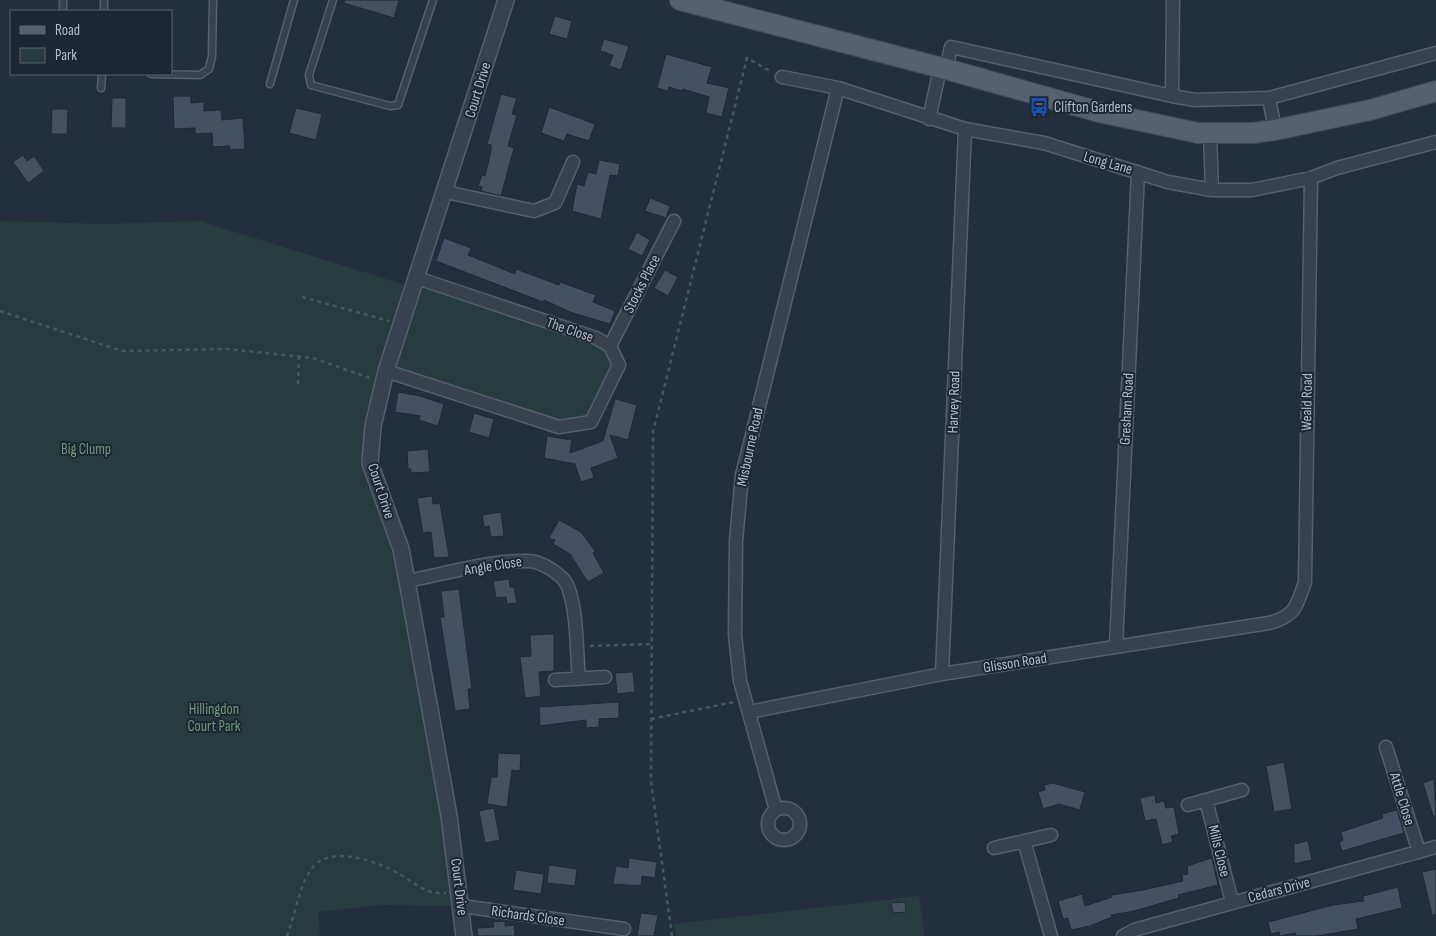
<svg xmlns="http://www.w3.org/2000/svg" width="1436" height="936" viewBox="0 0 1436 936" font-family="'Sofia Sans Condensed',sans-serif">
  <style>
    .green { fill: #263c3f }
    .building { fill: #455162; stroke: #1f2835 }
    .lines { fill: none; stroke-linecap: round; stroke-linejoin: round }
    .service-casing { stroke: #565f6c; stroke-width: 9 }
    .minor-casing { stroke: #565f6c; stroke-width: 15 }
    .tertiary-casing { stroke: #565f6c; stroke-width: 18 }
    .primary-casing { stroke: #414a57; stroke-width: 22 }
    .path { stroke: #44595c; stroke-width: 2.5; stroke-dasharray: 4 4; stroke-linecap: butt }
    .service { stroke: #38414e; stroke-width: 6 }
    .minor { stroke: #38414e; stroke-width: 12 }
    .tertiary { stroke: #38414e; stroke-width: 15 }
    .primary { stroke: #56606e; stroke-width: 20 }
    .labels { text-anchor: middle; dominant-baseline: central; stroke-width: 4; stroke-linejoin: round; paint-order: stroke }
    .street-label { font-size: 15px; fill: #b4bcc9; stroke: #1d2633 }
    .poi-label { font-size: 15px; fill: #b4bcc9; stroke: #1d2633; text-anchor: start }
    .park-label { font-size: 15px; fill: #6b9a76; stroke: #1d2633 }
  </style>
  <rect width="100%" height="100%" fill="#242f3e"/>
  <path class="green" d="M0 221 103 224 200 221 415 288 417 278 596 338 619 365 591 422 559 427 387 372 370 445 392 525 462 906 381 905 318 912 320 936H0Z
    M919 896 925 936H676L674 924Z"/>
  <path class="building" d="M345 0H399L394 18 344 3Z
    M555 16 572 21 567 39 549 34Z
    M604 39 629 46 621 70 609 66 613 55 600 51Z
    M666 54 712 67 707 83 729 88 722 117 706 113 709 97 683 89 682 91 669 87 668 91 657 88Z
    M501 94 517 98 512 114 517 115 508 146 514 148 501 196 481 191 482 187 478 186 482 175 485 176 491 151V145L487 144Z
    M173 96H191V103L204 102V111L221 110 222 120 243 118 245 149 230 150V146L213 147 212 133 195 134V128L174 129Z
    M112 98H126V128H111Z
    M549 107 595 124 589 141 567 134 564 141 541 133Z
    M296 108 322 114 316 140 289 133Z
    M52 109H68L67 134H51Z
    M23 155 27 161 34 156 44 171 28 183 13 162Z
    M599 160 620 164 618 176 610 175 601 219 572 211 577 184 584 186 588 172 596 174Z
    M650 198 670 206 666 218 645 211Z
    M637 232 650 240 642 256 628 249Z
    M444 238 471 248 468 255 515 274 516 269 559 285 560 282 596 295 593 302 615 311 610 324 570 312 544 300 543 302 436 261Z
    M665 270 678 277 668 296 654 288Z
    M398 392 420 396 444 404 438 426 419 420 420 416 395 412Z
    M615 399 637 405 628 440 610 435 618 458 591 468 594 478 581 482 575 464 544 458 547 436 572 440 570 453 603 441Z
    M474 413 494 419 489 438 469 432Z
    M428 449 430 472 411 473V469H408L407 451Z
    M432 496 433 504 440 503 449 557 434 558 431 532 423 533 417 498Z
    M501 512 504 536 491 537 489 526 484 527 482 515Z
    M559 520 581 532 595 551 593 553 604 573 588 582 570 554 553 544 555 540 549 538Z
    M509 579 510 587H514L517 603 507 604 506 597 496 598 493 581Z
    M459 589 472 689H468L470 709 455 711 440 617H444L441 591Z
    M554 634V671L539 672 541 696 525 698 520 657 531 656 530 635Z
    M633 672 635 692 617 694 615 673Z
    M619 702V718L599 719V727L586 728V720L540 726 539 707Z
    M498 753 521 754 520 771 512 770 507 807 487 804 491 777H497Z
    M1284 762 1292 809 1274 812 1266 766Z
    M1434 779 1436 816H1433L1423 783Z
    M1053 783 1085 792 1080 810 1059 804 1043 809 1038 792 1045 790 1044 785Z
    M1155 795 1156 803 1164 801 1166 808 1174 807 1179 834 1171 836 1173 842 1162 845 1156 819 1145 821 1140 798Z
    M494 808 500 840 485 843 479 811Z
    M1397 810 1404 833 1342 851 1339 842 1343 840 1341 832 1383 818 1382 814Z
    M1308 841 1312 860 1294 864V844Z
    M629 858 657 862 655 878 642 876 641 886 613 884 616 866 628 868Z
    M1212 858 1218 885 1178 895 1179 898 1134 911 1111 915 1112 917 1090 926 1071 930 1068 918 1063 919 1058 901 1082 894 1085 906 1112 897V895L1143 890 1183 881 1182 875 1188 874 1187 866Z
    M549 865 577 869 575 886 547 883Z
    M1436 869V915H1432L1422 872Z
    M516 870 544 874 541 894 513 890Z
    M1398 887 1402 908 1356 919 1358 929 1317 936H1296L1295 933 1280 936 1279 932 1271 934 1268 922 1333 905 1364 901 1363 896Z
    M905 902 906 912 893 913 891 903Z
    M641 913 658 915 654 936H637Z
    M505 921V926L514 925 515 936H478L477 928 494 927 493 922Z"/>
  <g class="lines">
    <g class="service-casing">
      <path id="service" d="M333 0 309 75 311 85 390 106 398 105 433 0
        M63 11V0
        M104 11V0
        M151 74 200 75 209 69 212 56 213 0
        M270 84 294 0
        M101 88 102 74"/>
    </g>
    <g class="minor-casing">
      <path id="minor" d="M946 69 951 47 1172 96 1195 100 1269 98 1275 130
        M782 77 838 88 965 129 1044 143 1168 182 1212 190H1252L1311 178 1337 168 1436 142
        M1172 96 1173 0
        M1269 98 1436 53
        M929 119 940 69
        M1210 135 1212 190
        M446 192 534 211 555 203 573 162
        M610 346 674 221
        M386 371 559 427 591 422 619 365 610 346 596 338 417 278
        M407 581C445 574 490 560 528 561 541 561 564 575 568 587 578 615 576 649 579 679
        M1116 646 1138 172
        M942 674 965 129
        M555 680 605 677
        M749 712 942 674 1269 623C1296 616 1297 605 1305 582L1311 178
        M1386 747 1419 852
        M1206 800 1232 902
        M1188 805 1242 790
        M768 824a16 16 0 1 1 32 0a16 16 0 1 1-32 0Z
        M776 810 740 681 735 635 736 541 742 475 838 88
        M1024 841 1051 936
        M994 848 1051 835
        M462 906 624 929
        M1123 936 1134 930 1436 847"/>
    </g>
    <g class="tertiary-casing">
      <path id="tertiary" d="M464 936 449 816 407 581 401 549 370 463 373 426 386 371 506 0"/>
    </g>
    <g class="primary-casing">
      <path id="primary" d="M680 0 946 69 1099 112 1198 133H1253L1275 130 1370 110 1436 91"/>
    </g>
    <path class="path" d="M302 297 389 321
      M0 311 122 351 227 349 313 358 370 378
      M298 384 299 357
      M590 646 651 644
      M651 719 734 702
      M287 936C295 915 298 890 310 871 327 842 380 862 401 875 416 884 427 895 446 893
      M672 936 651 782 653 432 747 58 772 72"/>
    <use href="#service" class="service"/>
    <use href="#minor" class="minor"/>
    <use href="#tertiary" class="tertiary"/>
    <use href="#primary" class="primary"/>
  </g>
  <defs>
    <g id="bus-bare" transform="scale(1.5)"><path d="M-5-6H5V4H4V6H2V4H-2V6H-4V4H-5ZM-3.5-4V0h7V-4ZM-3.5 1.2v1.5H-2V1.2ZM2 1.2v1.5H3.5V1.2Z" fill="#1a4fb4" stroke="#1d2633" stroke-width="2.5" paint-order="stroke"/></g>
  </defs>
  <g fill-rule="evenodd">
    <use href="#bus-bare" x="1039" y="107"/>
  </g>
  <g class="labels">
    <g class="street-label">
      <text transform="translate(478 90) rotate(-73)">Court Drive</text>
      <text transform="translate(1108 163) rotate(16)">Long Lane</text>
      <text transform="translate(642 284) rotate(-63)">Stocks Place</text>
      <text transform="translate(570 330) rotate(19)">The Close</text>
      <text transform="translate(954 402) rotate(-88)">Harvey Road</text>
      <text transform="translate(1307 402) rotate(-89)">Weald Road</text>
      <text transform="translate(1127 409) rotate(-87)">Gresham Road</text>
      <text transform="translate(750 447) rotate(-78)">Misbourne Road</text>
      <text transform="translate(381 491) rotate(72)">Court Drive</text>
      <text transform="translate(493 566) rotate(-9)">Angle Close</text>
      <text transform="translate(1015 663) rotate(-9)">Glisson Road</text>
      <text transform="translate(1402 799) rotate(73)">Attle Close</text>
      <text transform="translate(1219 851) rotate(76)">Mills Close</text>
      <text transform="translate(459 887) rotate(83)">Court Drive</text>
      <text transform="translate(1279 890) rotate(-15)">Cedars Drive</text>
      <text transform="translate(528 916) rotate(8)">Richards Close</text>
    </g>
    <g class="poi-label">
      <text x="1054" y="107">Clifton Gardens</text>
    </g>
    <g class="park-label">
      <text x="86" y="449">Big Clump</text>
      <text x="214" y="709">Hillingdon<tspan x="214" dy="17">Court Park</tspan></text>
    </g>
  </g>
  <rect x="10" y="10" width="162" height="65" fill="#1d2633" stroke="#59626f"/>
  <rect x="20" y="26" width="25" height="8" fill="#56606e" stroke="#59626f"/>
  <text x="55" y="35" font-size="15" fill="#b4bcc9">Road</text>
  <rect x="20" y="48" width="25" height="15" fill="#263c3f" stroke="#59626f"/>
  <text x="55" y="60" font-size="15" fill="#b4bcc9">Park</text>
</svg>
